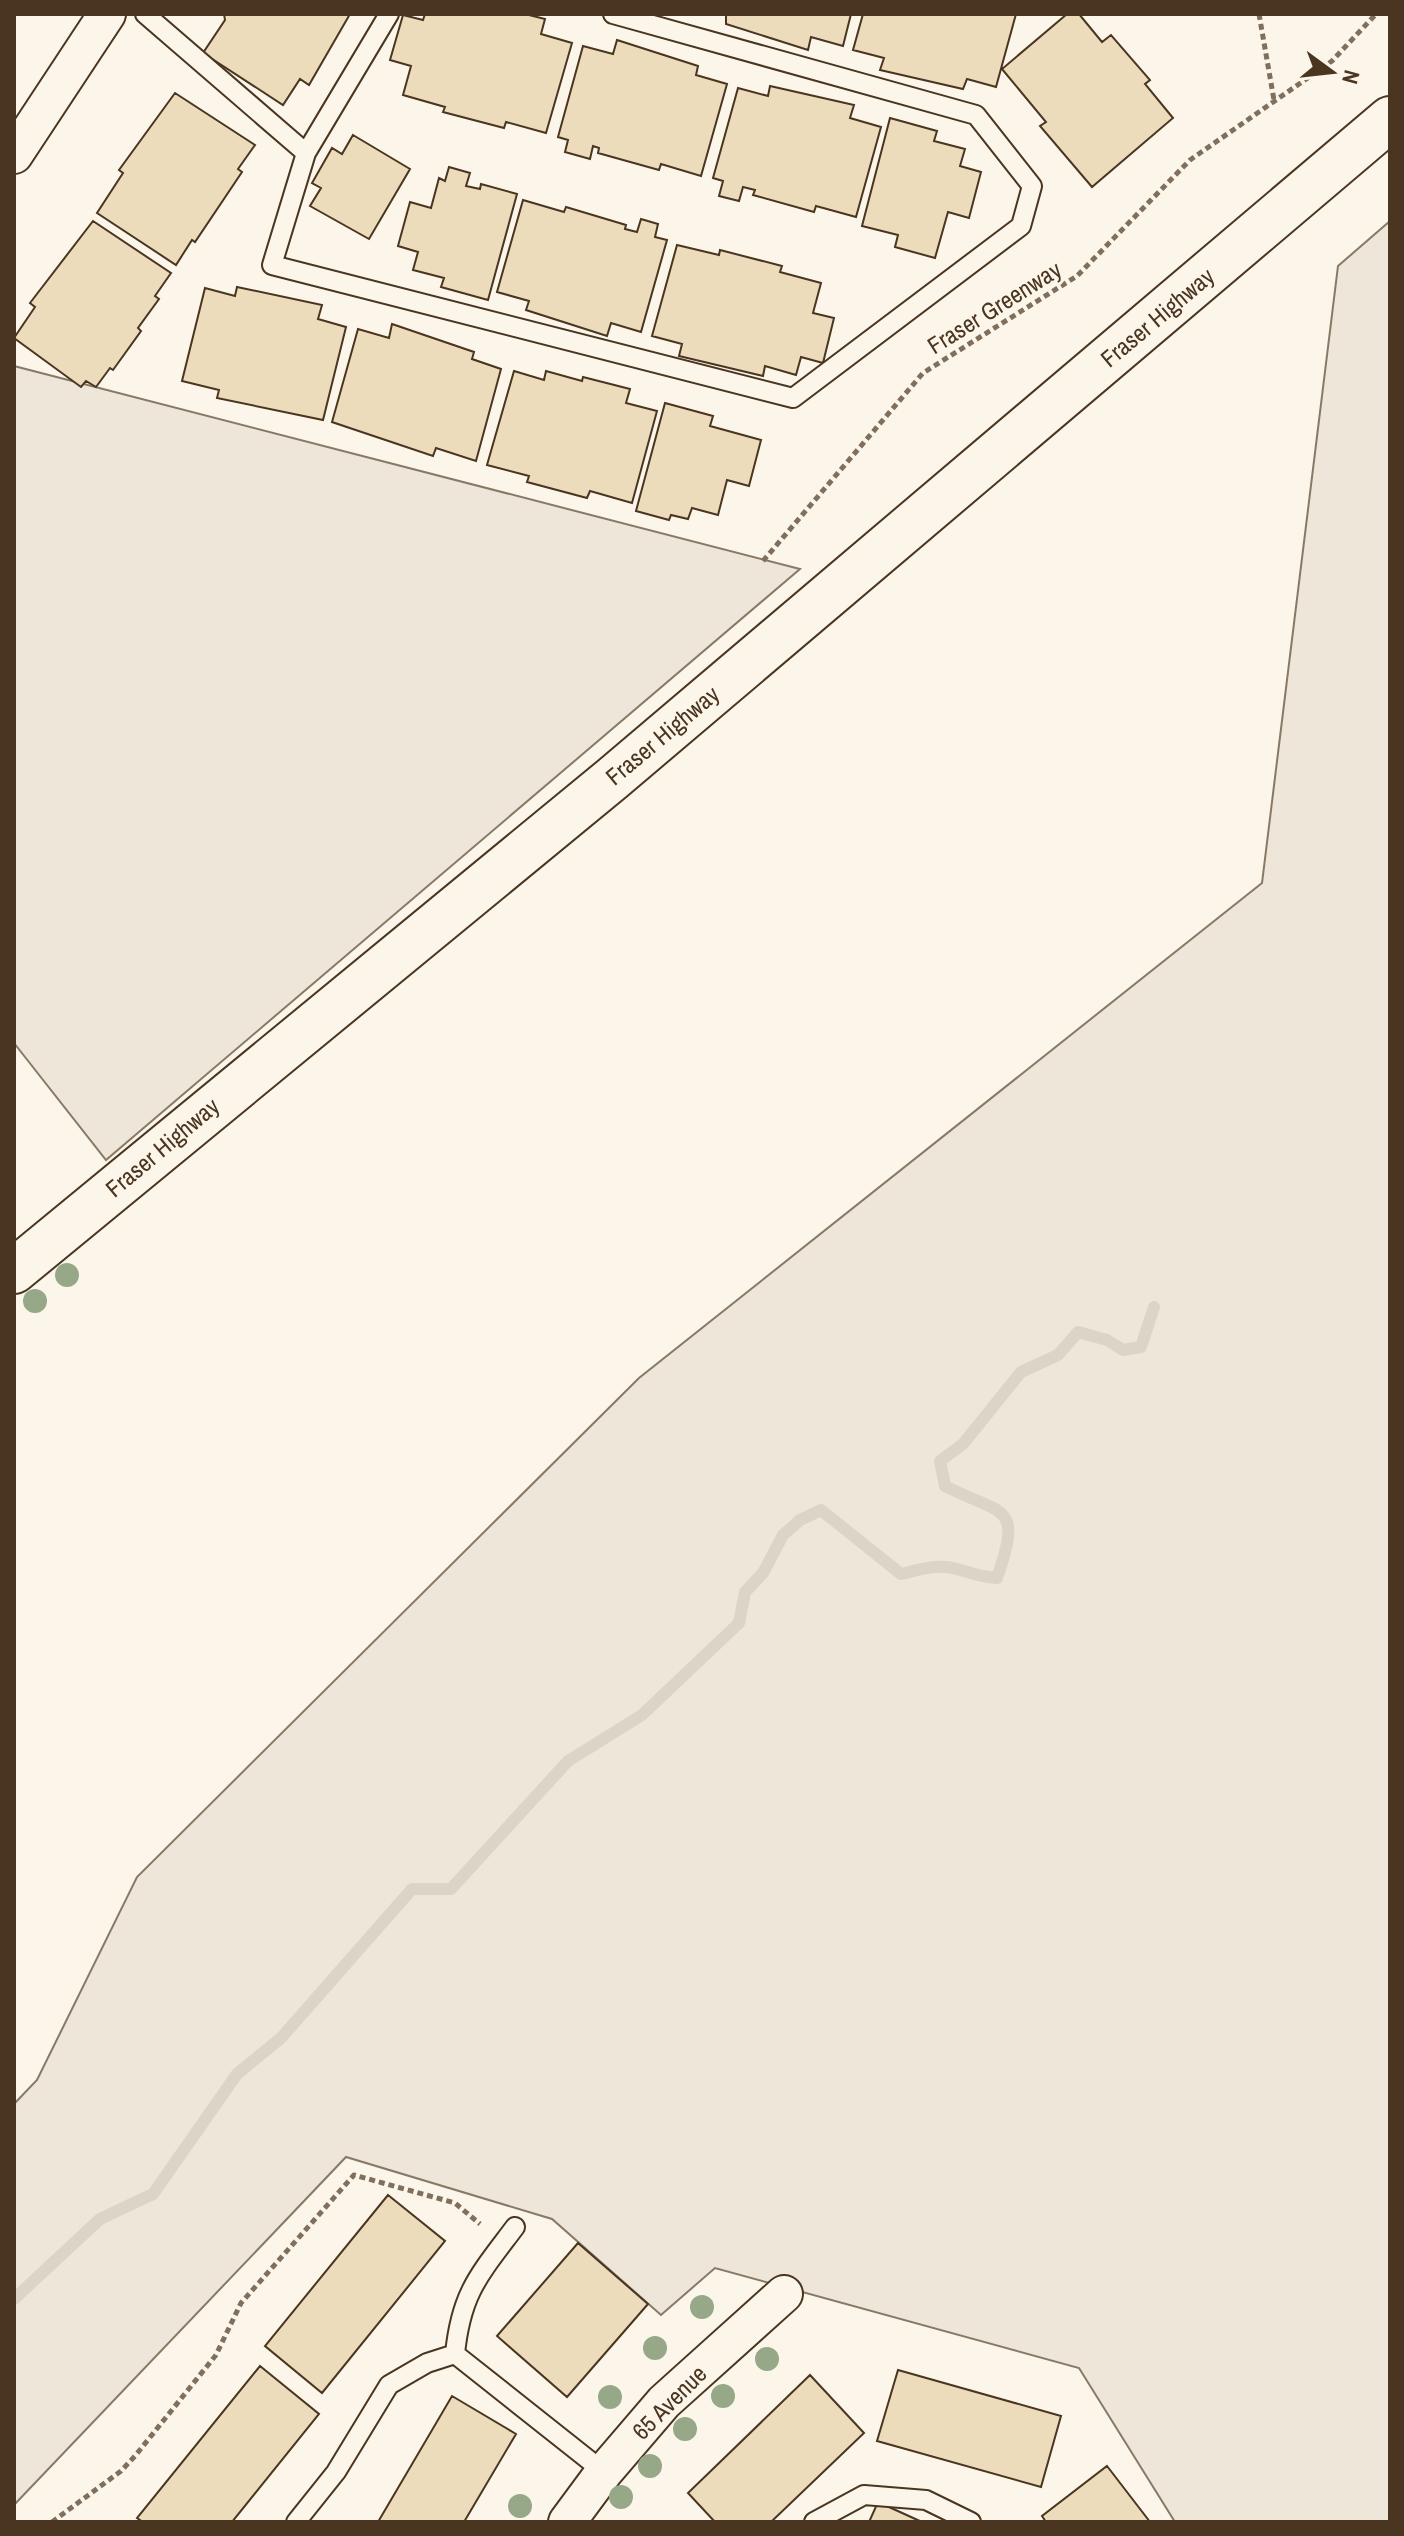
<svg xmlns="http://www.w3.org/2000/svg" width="1404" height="2536" viewBox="0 0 1404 2536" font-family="'Archivo Narrow',sans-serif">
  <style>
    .green { fill: #ede6d9; stroke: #887966; stroke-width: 2 }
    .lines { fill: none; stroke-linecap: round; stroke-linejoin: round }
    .stream { stroke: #dcd4c6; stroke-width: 12 }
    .building { fill: #ecdcbc; stroke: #4a3520; stroke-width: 2 }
    .lane-casing { stroke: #4a3520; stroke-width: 22 }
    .street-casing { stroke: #4a3520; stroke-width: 40 }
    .primary-casing { stroke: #4a3520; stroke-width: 48 }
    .path { stroke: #7f6f5c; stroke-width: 5; stroke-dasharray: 6 4; stroke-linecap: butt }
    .lane { stroke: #fbf6e9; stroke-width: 18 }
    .street { stroke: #fbf6e9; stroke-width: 36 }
    .primary { stroke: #fbf6e9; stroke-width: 44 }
    .tree { fill: #96a887 }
    .labels { text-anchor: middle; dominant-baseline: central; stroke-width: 6; stroke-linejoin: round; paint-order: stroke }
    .street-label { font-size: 24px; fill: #4a3520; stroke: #fbf6e9 }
  </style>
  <rect width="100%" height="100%" fill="#fbf6e9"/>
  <path class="green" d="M1390 221V2522H1175L1079 2368 715 2268 661 2315 552 2219 346 2157 14 2505V2104L37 2080 137 1877 639 1378 1262 883 1338 266Z
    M14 366 800 569 106 1160 14 1043Z"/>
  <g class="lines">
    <path class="stream" d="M14 2299 100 2219 153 2194 237 2074 281 2038 412 1889H451L568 1761 642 1715 739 1623 745 1592 763 1573 783 1535 800 1520 821 1510 901 1574C918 1570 936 1564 953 1568 969 1572 979 1577 997 1578 1023 1503 1004 1516 945 1486L940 1461 963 1444 1021 1372 1058 1355 1078 1332 1107 1340 1123 1350 1141 1347 1154 1307"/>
  </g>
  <path class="building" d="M224 14H350L309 85 300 79 283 105 203 53 225 20Z
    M425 14H525L545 19 541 34 572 43 546 133 506 122 504 128 443 112 445 107 403 95 411 66 390 60 403 15 423 20Z
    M726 14H851L843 46 811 37 808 50 726 24Z
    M863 14H1016L996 87 967 79 963 89 880 70 884 58 853 50Z
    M1067 14H1079L1102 42 1111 35 1150 80 1145 84 1173 118 1092 187 1040 126 1046 122 1002 69Z
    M617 40 698 66 696 75 727 84 701 176 661 164 659 170 598 153 599 148 593 146 590 159 565 152 568 140 558 137 583 46 613 54Z
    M770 86 854 105 850 118 881 127 856 217 816 206 814 212 753 195 755 190 743 187 739 201 719 196 723 181 713 178 738 88 768 96Z
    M175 93 255 145 238 169 242 172 195 242 192 240 176 265 97 213 123 173 119 170Z
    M890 118 937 131 934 141 965 149 960 166 981 172 969 218 948 212 935 258 895 247 898 235 862 226Z
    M353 135 410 169 369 239 310 206 321 188 312 183 332 148 342 154Z
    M449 167 470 173 466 186 480 189 481 184 517 194 488 300 441 287 444 278 413 270 418 252 398 246 410 202 431 208 439 178 445 181Z
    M523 200 564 212 566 207 626 225 625 229 637 232 641 219 658 224 655 237 667 240 641 332 611 323 607 336 526 310 529 301 497 292Z
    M93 221 171 273 155 296 159 299 138 328 141 331 113 370 110 368 96 387 86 381 81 387 14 338 35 307 30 303Z
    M677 245 719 255 720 250 782 266 780 272 821 283 813 313 834 318 823 363 801 357 796 375 765 366 763 376 679 356 682 344 652 336Z
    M237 287 322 305 318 319 346 327 323 420 217 398 219 390 182 381 205 288 235 296Z
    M392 324 474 352 472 359 501 369 476 461 436 448 433 456 332 422 358 329 389 338Z
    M514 371 544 380 546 371 582 381 583 377 630 389 626 403 657 411 632 503 590 491 587 498 527 482 529 476 487 465Z
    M665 403 713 416 710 426 761 440 749 486 727 480 718 515 692 508 688 519 671 515 669 520 636 511Z
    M388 2195 445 2241 322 2393 265 2346Z
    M578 2243 648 2304 567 2397 497 2336Z
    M260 2366 319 2414 232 2522H143L137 2518Z
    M898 2370 1061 2416 1041 2487 877 2441Z
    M810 2375 864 2433 771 2522H715L688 2493Z
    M452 2396 516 2434 464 2522H378Z
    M1107 2466 1150 2522H1046L1042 2516Z
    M878 2502 922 2522H869Z"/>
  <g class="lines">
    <g class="lane-casing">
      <path id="lane" d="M145 14 306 153
        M389 14 306 153 272 265 793 398 1021 226 1032 186 976 115 613 14
        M455 2354 604 2472
        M296 2522 336 2472 389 2385 427 2363 455 2354C461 2293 479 2275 515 2227
        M814 2522 864 2495 926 2500 971 2522"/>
    </g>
    <g class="street-casing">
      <path id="street" d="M14 155 107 14
        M567 2522 604 2472 664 2402 784 2294"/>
    </g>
    <g class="primary-casing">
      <path id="primary" d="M14 1271 612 779 1390 119"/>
    </g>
    <path class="path" d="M1259 14 1274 100
      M763 561 923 373 1077 276 1190 160 1332 61 1376 14
      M52 2522 121 2471 135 2456 216 2355 241 2303 354 2175 455 2203 480 2224"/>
    <use href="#lane" class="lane"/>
    <use href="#street" class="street"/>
    <use href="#primary" class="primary"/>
  </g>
  <g class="tree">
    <circle cx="67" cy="1275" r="12"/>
    <circle cx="35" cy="1301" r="12"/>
    <circle cx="702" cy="2307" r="12"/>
    <circle cx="655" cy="2348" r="12"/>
    <circle cx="767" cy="2359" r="12"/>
    <circle cx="723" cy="2396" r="12"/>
    <circle cx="610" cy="2397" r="12"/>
    <circle cx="685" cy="2429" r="12"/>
    <circle cx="650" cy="2466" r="12"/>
    <circle cx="621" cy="2497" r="12"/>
    <circle cx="520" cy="2506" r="12"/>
  </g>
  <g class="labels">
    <g class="street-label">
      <text transform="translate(994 307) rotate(-32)">Fraser Greenway</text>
      <text transform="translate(1157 317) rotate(-40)">Fraser Highway</text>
      <text transform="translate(662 735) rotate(-40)">Fraser Highway</text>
      <text transform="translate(162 1147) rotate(-40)">Fraser Highway</text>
      <text transform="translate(669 2402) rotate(-45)">65 Avenue</text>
    </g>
  </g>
  <rect width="1404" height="2536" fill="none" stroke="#4a3520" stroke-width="32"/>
  <g transform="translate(1332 72) rotate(105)" stroke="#fbf6e9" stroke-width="6" paint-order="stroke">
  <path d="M0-6L14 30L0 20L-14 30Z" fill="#4a3520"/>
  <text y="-12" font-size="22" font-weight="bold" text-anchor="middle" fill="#4a3520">N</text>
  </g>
</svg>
